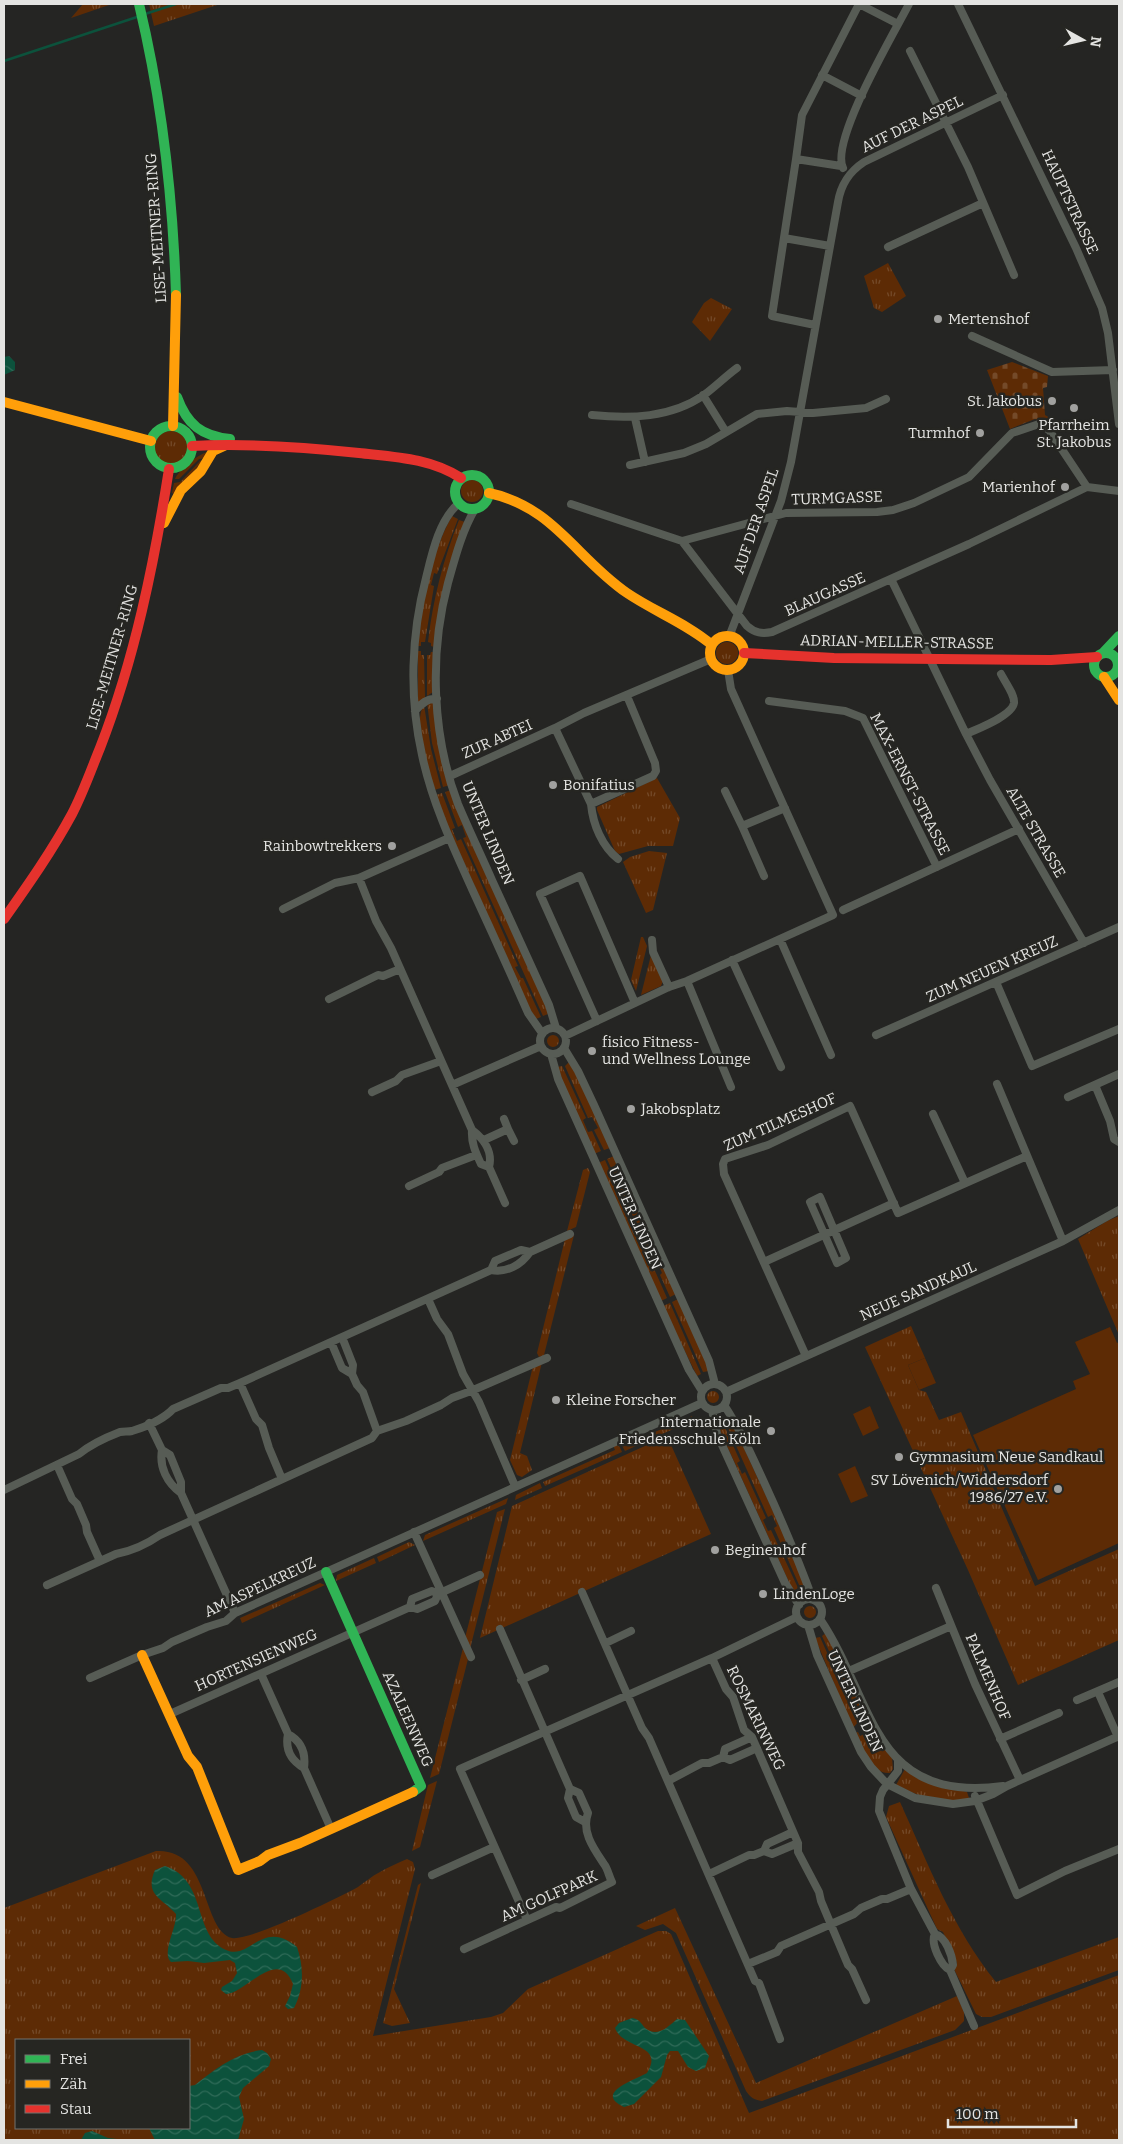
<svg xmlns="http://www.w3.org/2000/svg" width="1123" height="2144" viewBox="0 0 1123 2144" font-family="Bitter,serif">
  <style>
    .grass { fill: url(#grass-tufts); fill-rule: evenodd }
    .cemetery { fill: url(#cemetery-stones) }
    .pitch { fill: #5d2b05 }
    .water { fill: url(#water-waves) }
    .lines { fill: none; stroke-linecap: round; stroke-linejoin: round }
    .stream { stroke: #0c523c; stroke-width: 2.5 }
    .street { stroke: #575c55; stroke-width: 8 }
    .fast { stroke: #30b455; stroke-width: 10 }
    .slow { stroke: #ff9f0a; stroke-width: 10 }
    .jam { stroke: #e5322d; stroke-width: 10 }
    .poi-dot { fill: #a1a19f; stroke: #262622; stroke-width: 2 }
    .labels { text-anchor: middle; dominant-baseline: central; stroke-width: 5; stroke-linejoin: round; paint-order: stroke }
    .street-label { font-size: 15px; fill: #e4e4e2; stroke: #262622 }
    .poi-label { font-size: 15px; fill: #e4e4e2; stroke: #262622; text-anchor: start }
  </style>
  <defs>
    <pattern id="grass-tufts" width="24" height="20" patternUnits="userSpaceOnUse" patternTransform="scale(1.25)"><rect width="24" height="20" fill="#5d2b05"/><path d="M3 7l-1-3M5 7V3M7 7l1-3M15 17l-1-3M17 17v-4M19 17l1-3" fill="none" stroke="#744a29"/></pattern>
    <pattern id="cemetery-stones" width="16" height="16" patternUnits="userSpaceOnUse" patternTransform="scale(1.25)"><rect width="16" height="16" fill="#5d2b05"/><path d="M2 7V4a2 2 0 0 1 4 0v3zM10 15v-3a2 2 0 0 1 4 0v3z" fill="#744a29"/></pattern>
    <pattern id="water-waves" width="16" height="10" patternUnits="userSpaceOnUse" patternTransform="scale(1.25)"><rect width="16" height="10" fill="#0c523c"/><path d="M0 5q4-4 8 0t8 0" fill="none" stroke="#2f6b58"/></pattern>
  </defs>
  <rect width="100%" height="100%" fill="#252523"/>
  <path class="grass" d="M83 4H112L71 18Z
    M149 4H220L154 26Z
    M888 263 906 296 882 312 874 308 864 276Z
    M711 298 732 309 710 341 692 322 704 303Z
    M154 448a17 17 0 1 1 34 0a17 17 0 1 1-34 0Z
    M208 452 205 458 199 459 179 479H175C179 470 198 454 208 452Z
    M203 460 175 494 172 493 174 483 180 482 200 461Z
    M461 491a11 11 0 1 1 22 0a11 11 0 1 1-22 0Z
    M452 516 458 519 437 574 434 573 431 585 434 586 425 642H421V646H418C423 602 430 555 452 516Z
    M459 520 465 522 434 647 431 646V643L428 642C433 599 443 560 459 520Z
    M716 653a11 11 0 1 1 22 0a11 11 0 1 1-22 0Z
    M418 651H421V655H424L425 698 418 703Z
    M431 652H434L433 692 427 696V655H430Z
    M434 701 450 785 443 787 432 743 427 702Z
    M424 705 431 749 441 788 434 790C429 769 412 722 424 705Z
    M657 778 680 818 673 846H648L619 854 615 851 597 810V807Z
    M451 790 545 1003 548 1014 543 1016 463 838 466 837 462 825 458 827 445 792Z
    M442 793 455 828 452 829 457 841 461 839 518 966 515 967 521 978H523L541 1017 536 1019 529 1008 445 820 436 795Z
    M649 851 667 853 653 910 646 913 623 862 630 857Z
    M641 937H643L647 946 636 991 631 980Z
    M651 955 663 981 661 986 641 995Z
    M547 1041a6 6 0 1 1 12 0a6 6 0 1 1-12 0Z
    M570 1061 610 1148 604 1150 594 1130 598 1128 592 1117 588 1118 565 1066Z
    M562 1066 586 1118 583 1120 588 1132 592 1131 601 1151 594 1154 562 1081 557 1067Z
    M614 1156 676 1294 670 1297 660 1275 662 1273 657 1262 654 1263 607 1159Z
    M605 1160 618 1190 615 1191 620 1202 624 1201 667 1298 661 1301 598 1163Z
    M588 1168 590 1172 576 1227 567 1231 583 1170Z
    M1119 1216V1335L1078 1239 1107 1221Z
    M574 1235 544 1355 539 1357 537 1353 565 1239Z
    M678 1299 706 1361 709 1371 703 1372 672 1302Z
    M670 1303 701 1374 697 1376 663 1306Z
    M911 1326 925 1358 908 1365 919 1390 926 1392 939 1420 961 1412 1035 1586 1119 1549V1640L1018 1685 968 1570 865 1347Z
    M542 1362 520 1453 527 1456 532 1470 522 1477 517 1475 510 1460 533 1366Z
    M707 1397a6 6 0 1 1 12 0a6 6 0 1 1-12 0Z
    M692 1416 693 1420 625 1451 620 1442 625 1440 627 1444Z
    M730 1418 802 1574 805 1586 800 1587 774 1528 777 1526 772 1515 768 1517 725 1421Z
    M723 1423 740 1461 737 1463 742 1474 745 1472 766 1518 763 1520 768 1531 771 1530 798 1588 793 1591 722 1435 718 1424Z
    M667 1436 711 1534 480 1638 512 1506Z
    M618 1443 622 1452 545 1486 543 1482 615 1450 613 1445Z
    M540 1483 542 1488 515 1500 516 1495Z
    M508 1498 506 1504 423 1541 425 1535Z
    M505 1509 470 1649 465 1638 497 1512Z
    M409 1542 415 1545 379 1562 377 1557Z
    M374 1558 376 1563 336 1581 337 1575Z
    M320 1583 325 1585 242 1623 240 1618Z
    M804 1612a6 6 0 1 1 12 0a6 6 0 1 1-12 0Z
    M826 1633 868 1721 865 1723 864 1720 860 1721 840 1675 842 1674 837 1663 835 1664 822 1636Z
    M820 1637 858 1722 853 1728 815 1638Z
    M463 1648 468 1659 439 1774 430 1778Z
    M870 1726 892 1758 893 1769 890 1773C872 1775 862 1746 855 1733L858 1732 860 1736 869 1732 867 1728Z
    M905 1769 931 1783 967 1792 969 1798C952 1809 913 1794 896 1785Z
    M437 1781 420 1847 412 1851 428 1785Z
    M900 1802C928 1864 953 1929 996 1982L1119 1937V1970L991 2017H982L976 2014 954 1969 957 1963 943 1932 937 1929 886 1817 889 1806Z
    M156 1851C211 1848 201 1930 232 1938 248 1942 340 1897 358 1887 365 1882 372 1876 380 1872 388 1867 398 1863 407 1859L413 1862 415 1869 373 2036 491 2017 503 2013 528 1989 658 1931H666L671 1934 749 2113 1119 1975V2140H4V1908ZM16 2040H189V2128H16Z
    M421 1883 394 1989 410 2023 392 2026 383 2023 418 1885Z
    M675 1908 756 2083 957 1996 964 2012V2021L955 2030 762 2101C754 2100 750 2097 746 2091L676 1933 663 1924 645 1930 636 1926Z"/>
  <path class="cemetery" d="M1012 362 1048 376 1047 387 1043 388 1045 415 1050 418V423L1035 419 1010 429 987 370Z"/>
  <path class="pitch" d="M1110 1327 1117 1343 1119 1342V1543L1038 1580 973 1435 1076 1389 1073 1381 1090 1374 1075 1342Z
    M925 1358 936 1383 919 1390 908 1365Z
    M870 1406 879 1428 863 1436 853 1414Z
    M855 1466 868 1496 851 1503 838 1474Z"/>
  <path class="water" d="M9 356 15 362V370L4 375V357Z
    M165 1866C208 1880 192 1935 226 1950 250 1961 262 1918 297 1947 304 1967 304 1989 294 2008L288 2009 285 2006 290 1996 293 1984C278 1946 245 1994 226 1994L221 1990 222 1987 232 1981 237 1973 235 1963 230 1960 204 1963 188 1961 171 1962C161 1953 177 1928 176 1914 162 1898 144 1895 155 1870Z
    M632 2018C639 2019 641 2023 645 2028 657 2038 668 2027 677 2019L685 2020 709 2056 705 2068 696 2071 688 2067 678 2051H670L667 2055 661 2077 634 2104 624 2107C593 2093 635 2080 647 2073 665 2043 623 2050 615 2028L619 2023Z
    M262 2050 267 2053 271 2059 269 2066 243 2088 239 2097 244 2119 238 2140H155L149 2128H189V2086L195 2085C215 2069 235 2053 262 2050Z
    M92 2131 108 2138 126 2140H81L85 2133Z"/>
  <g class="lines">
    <path class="stream" d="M145 14 176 4
      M4 61 140 16"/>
    <path class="street" d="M859 4 898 24
      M958 4 1076 248 1102 308 1108 333 1119 424
      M910 51 968 167 1014 275
      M822 75 862 96
      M796 159 772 316 815 325
      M841 166 796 159 802 115 859 4
      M843 168C830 141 894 33 909 4
      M784 238 830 246
      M888 247 983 203
      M972 336 1052 372 1113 370
      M703 395 726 432
      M592 415C630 419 671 418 704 395 716 386 726 376 737 368
      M635 418 645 462
      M630 465 684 453 706 444 757 414 787 411 813 413 866 408 886 399
      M459 503C439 520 432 553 426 578 411 635 409 697 422 755 432 802 452 845 472 889 491 930 510 972 528 1013L542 1033
      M571 504 682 541 747 626C755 633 762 634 772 632L969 544 1087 487 1119 491
      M475 509C462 531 455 558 448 583 429 654 432 736 458 804 469 830 481 855 492 880 511 922 530 963 549 1005L556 1028
      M682 541 786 513 877 512 893 510 914 503 969 477 1012 433 1039 424 1049 430 1087 487
      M891 579 966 734 990 780 1084 943
      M729 637 781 501 791 462 838 202C841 184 849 172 864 162L1003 95
      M769 701 845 711 863 718 937 867
      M415 711C421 704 428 697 437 699
      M555 728 591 804C593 825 602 846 618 859
      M966 734C977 729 1012 716 1014 703 1015 695 1005 682 1001 674
      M450 776 555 728 584 713 711 659
      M725 791 742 826
      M591 804 653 776 656 771 655 763 627 696
      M764 876 742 826 785 808
      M359 878 376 921 391 948 472 1130C471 1143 476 1153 481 1164L489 1167 505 1203
      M283 909 335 883 359 878 449 838
      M843 910 1019 829
      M780 939 831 1055
      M652 940 653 952 669 987
      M732 960 781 1067
      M687 981 731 1087
      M996 982 1032 1066 1119 1029
      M329 999 378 975 383 976 400 969
      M597 1021 540 894 580 876 635 1003
      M540 1041a13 13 0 1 1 26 0a13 13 0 1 1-26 0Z
      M876 1035 1119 927
      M565 1036 669 987 687 981 833 915 731 689 728 670
      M564 1048 578 1071 594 1105 709 1361 715 1384
      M551 1054 558 1079 689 1370 702 1391
      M997 1084 1063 1241
      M452 1085 541 1046
      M1095 1085 1110 1121 1114 1139 1119 1142
      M372 1092 396 1081 402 1075 441 1061
      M1068 1097 1119 1074
      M933 1114 965 1183
      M504 1119 508 1129
      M472 1130C484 1139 493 1152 489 1167
      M484 1140 508 1129 514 1141
      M409 1186 439 1172 442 1168 476 1155
      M820 1197 846 1258 837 1263 810 1202Z
      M764 1262 894 1203
      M491 1270C507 1273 521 1265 530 1252
      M428 1299 437 1319 448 1334 463 1374 479 1402 515 1486
      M342 1337 353 1365 352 1374
      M331 1342 342 1368 352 1374 357 1385 363 1392 377 1431
      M806 1356 724 1174 723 1164 725 1159 768 1145 850 1106 898 1213 1027 1156
      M240 1383 491 1270 495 1261 521 1250 530 1252 570 1234
      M701 1397a13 13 0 1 1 26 0a13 13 0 1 1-26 0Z
      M726 1392 1063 1241 1119 1210
      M724 1405C740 1429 751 1454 763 1480 781 1519 798 1559 813 1600
      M712 1410 717 1434 785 1583 799 1605
      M149 1423 162 1450 170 1455 181 1482V1493L235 1613
      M162 1450C159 1467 167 1483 181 1493
      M57 1465 72 1499 77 1504 86 1525 87 1532 100 1561
      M4 1490 79 1454C90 1445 107 1437 120 1432 124 1431 128 1432 132 1431 145 1427 164 1419 173 1409L221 1388H228L240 1383 256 1419 262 1425 269 1448 282 1479
      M414 1532 471 1657
      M47 1585 116 1554C132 1551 147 1544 160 1535L372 1438 377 1431 406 1421 441 1405 452 1398 471 1391 547 1358
      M936 1588 975 1684 1020 1780
      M582 1592 642 1728 649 1738 755 1981 759 1983 780 2039
      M796 1612a13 13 0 1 1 26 0a13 13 0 1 1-26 0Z
      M410 1607 417 1609 435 1601 438 1594
      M820 1619C876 1702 870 1803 1003 1786
      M808 1625 817 1655 861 1752 871 1767 887 1784 915 1798 953 1804 975 1801 993 1794 1007 1786 1119 1736
      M606 1643 631 1631
      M712 1658 726 1689 733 1697 744 1730 752 1737 798 1843V1852L819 1892 821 1901 848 1965 852 1969 866 2000
      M849 1671 951 1626
      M261 1674 288 1734C301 1741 306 1753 304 1768L331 1829
      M90 1678 142 1655 163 1648 172 1642 207 1627 226 1621 235 1613 702 1403
      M521 1680 545 1669
      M1098 1692 1118 1737
      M1077 1700 1119 1682
      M170 1714 410 1607 412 1599 432 1591 438 1594 480 1575
      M288 1734C285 1749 290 1760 304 1768
      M1000 1739 1059 1713
      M723 1757 725 1749 752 1737
      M898 1761V1771L883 1790 880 1797 879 1811 911 1889 935 1934C930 1943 941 1966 950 1970L974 2026
      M668 1781 702 1763H709L723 1757 730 1760 757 1748
      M570 1789 568 1798 576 1817 585 1822
      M975 1796 1017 1895 1065 1871 1119 1849
      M764 1851 767 1844 793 1832
      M709 1874 749 1855H754L764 1851 772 1854 798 1843
      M432 1875 494 1847
      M527 1920 460 1769 712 1658 797 1617
      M935 1934C946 1937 952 1955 953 1965L950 1970
      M464 1949 556 1907 560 1908 612 1882C609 1877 608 1869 604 1864 594 1849 581 1832 588 1813L579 1793 570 1789 500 1629
      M748 1964 777 1952 781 1946 854 1914 861 1908 882 1899H887L911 1889"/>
    <path class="fast" d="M139 4C162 100 173 197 176 295
      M177 397C187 425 202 436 230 439
      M150 447a21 21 0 1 1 42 0a21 21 0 1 1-42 0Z
      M455 492a17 17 0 1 1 34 0a17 17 0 1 1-34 0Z
      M1094 665a12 12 0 1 1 24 0a12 12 0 1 1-24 0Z
      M1103 653 1119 636
      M326 1572 421 1786 413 1792"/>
    <path class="slow" d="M4 402 151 441
      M173 426 176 295
      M489 493C554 507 576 558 627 593 655 612 686 623 712 645
      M164 523 181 490 201 471 213 451 224 446
      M710 653a17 17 0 1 1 34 0a17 17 0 1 1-34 0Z
      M1104 677 1119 700
      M142 1655 188 1756 197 1767 238 1870 260 1861 268 1855 300 1843 413 1792"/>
    <path class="jam" d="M192 446C248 443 303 447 359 453 395 457 430 458 461 478
      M744 653 834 658 1051 660 1097 657
      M4 919C28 885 52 851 72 814 83 793 91 770 100 748 135 658 154 564 169 469"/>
  </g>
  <g class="poi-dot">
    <circle cx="938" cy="319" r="5"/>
    <circle cx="1052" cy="401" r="5"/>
    <circle cx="1074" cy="408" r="5"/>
    <circle cx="980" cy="433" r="5"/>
    <circle cx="1065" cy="487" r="5"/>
    <circle cx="553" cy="785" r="5"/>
    <circle cx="392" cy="846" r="5"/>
    <circle cx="592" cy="1051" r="5"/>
    <circle cx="631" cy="1109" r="5"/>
    <circle cx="556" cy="1400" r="5"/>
    <circle cx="771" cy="1431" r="5"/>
    <circle cx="899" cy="1457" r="5"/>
    <circle cx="1058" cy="1489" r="5"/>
    <circle cx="715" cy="1550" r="5"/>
    <circle cx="763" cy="1594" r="5"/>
  </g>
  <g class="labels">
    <g class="street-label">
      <text transform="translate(912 124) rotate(-26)">AUF DER ASPEL</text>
      <text transform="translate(1070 202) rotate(65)">HAUPTSTRASSE</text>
      <text transform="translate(156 228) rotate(-94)">LISE-MEITNER-RING</text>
      <text transform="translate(837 498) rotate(-2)">TURMGASSE</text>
      <text transform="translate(756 521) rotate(-71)">AUF DER ASPEL</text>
      <text transform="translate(825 594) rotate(-24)">BLAUGASSE</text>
      <text transform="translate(897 642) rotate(1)">ADRIAN-MELLER-STRASSE</text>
      <text transform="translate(112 657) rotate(-74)">LISE-MEITNER-RING</text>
      <text transform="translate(497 739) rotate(-24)">ZUR ABTEI</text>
      <text transform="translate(910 784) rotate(63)">MAX-ERNST-STRASSE</text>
      <text transform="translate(1036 832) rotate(60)">ALTE STRASSE</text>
      <text transform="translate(488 833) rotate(67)">UNTER LINDEN</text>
      <text transform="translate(992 969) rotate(-24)">ZUM NEUEN KREUZ</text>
      <text transform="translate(780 1122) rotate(-24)">ZUM TILMESHOF</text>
      <text transform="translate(635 1218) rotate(66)">UNTER LINDEN</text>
      <text transform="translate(918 1291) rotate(-24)">NEUE SANDKAUL</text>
      <text transform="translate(260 1587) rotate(-25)">AM ASPELKREUZ</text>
      <text transform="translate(256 1660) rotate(-24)">HORTENSIENWEG</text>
      <text transform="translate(988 1677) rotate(67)">PALMENHOF</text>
      <text transform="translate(855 1701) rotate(65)">UNTER LINDEN</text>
      <text transform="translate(756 1718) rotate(64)">ROSMARINWEG</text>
      <text transform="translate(408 1719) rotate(66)">AZALEENWEG</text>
      <text transform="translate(549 1896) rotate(-24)">AM GOLFPARK</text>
    </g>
    <g class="poi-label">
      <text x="948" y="319">Mertenshof</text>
      <text x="1042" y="401" text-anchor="end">St. Jakobus</text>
      <text x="1074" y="425" text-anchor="middle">Pfarrheim<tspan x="1074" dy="17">St. Jakobus</tspan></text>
      <text x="970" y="433" text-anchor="end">Turmhof</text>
      <text x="1055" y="487" text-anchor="end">Marienhof</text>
      <text x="563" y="785">Bonifatius</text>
      <text x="382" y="846" text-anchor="end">Rainbowtrekkers</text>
      <text x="602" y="1042">fisico Fitness-<tspan x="602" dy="17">und Wellness Lounge</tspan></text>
      <text x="641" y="1109">Jakobsplatz</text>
      <text x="566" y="1400">Kleine Forscher</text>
      <text x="761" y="1422" text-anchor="end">Internationale<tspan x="761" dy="17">Friedensschule Köln</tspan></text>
      <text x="909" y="1457">Gymnasium Neue Sandkaul</text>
      <text x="1048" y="1480" text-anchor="end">SV Lövenich/Widdersdorf<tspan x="1048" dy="17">1986/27 e.V.</tspan></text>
      <text x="725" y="1550">Beginenhof</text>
      <text x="773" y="1594">LindenLoge</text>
    </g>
  </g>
  <rect width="1123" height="2144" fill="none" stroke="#e4e4e2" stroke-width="10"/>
  <rect x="15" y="2039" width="175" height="90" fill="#262622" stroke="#72726f"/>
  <rect x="25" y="2055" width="25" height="8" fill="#30b455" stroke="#72726f"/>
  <text x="60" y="2064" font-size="15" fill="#e4e4e2">Frei</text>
  <rect x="25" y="2080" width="25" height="8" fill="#ff9f0a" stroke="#72726f"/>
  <text x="60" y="2089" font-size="15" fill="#e4e4e2">Zäh</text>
  <rect x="25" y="2105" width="25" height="8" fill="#e5322d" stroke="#72726f"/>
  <text x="60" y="2114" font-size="15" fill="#e4e4e2">Stau</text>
  <g transform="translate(1083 40) rotate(98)" stroke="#262622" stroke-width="4" paint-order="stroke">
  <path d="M0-4L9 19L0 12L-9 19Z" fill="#e4e4e2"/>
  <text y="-8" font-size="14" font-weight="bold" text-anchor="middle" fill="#e4e4e2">N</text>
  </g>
  <path d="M948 2119v8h128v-8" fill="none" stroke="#e4e4e2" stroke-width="2.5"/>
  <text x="956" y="2119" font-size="15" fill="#e4e4e2" stroke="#262622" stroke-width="4" paint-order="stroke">100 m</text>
</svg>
